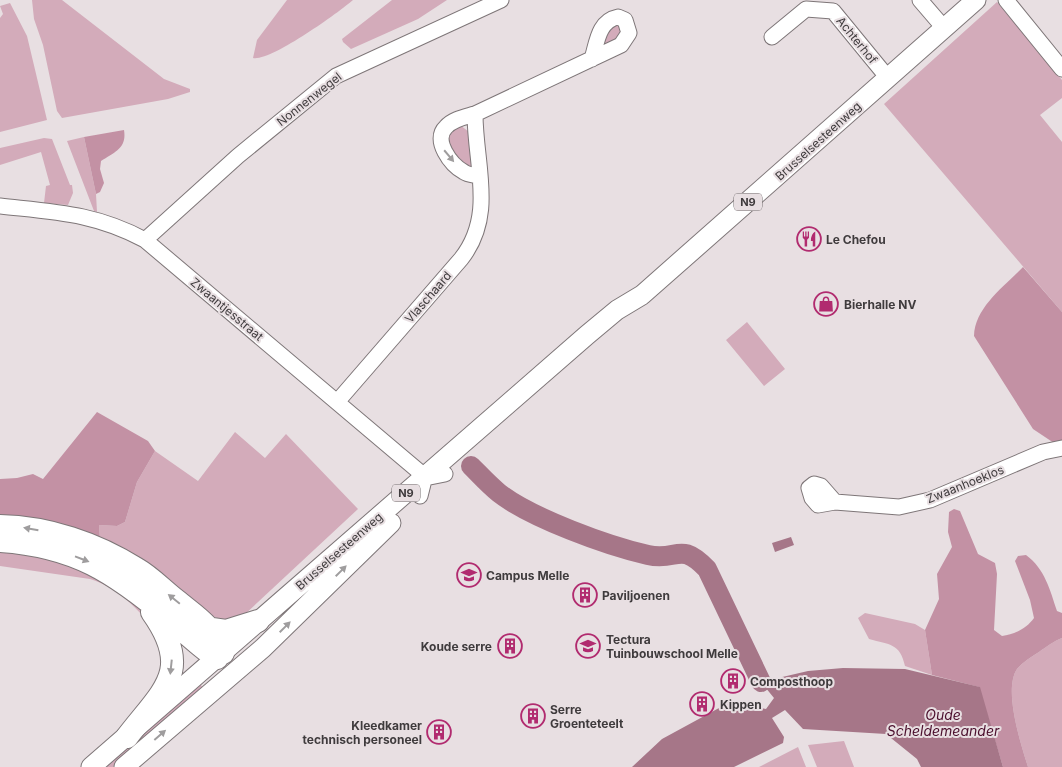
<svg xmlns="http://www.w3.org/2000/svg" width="1062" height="767" viewBox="0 0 1062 767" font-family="Inter,sans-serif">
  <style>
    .green { fill: #d3abba }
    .forest { fill: #c391a4 }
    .water { fill: #a67688 }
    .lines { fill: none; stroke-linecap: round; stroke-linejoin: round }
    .river { stroke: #a67688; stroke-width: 20 }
    .minor-casing { stroke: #7e7678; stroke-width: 17 }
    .major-casing { stroke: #7e7678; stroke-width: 21 }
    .highway-casing { stroke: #7e7678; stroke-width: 24 }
    .minor { stroke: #fff; stroke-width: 15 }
    .major { stroke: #fff; stroke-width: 19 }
    .highway { stroke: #fff; stroke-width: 22 }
    .oneway { fill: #9f9d9e }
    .labels { text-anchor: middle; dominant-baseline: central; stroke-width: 4; stroke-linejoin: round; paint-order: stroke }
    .shield { fill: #e8dfe2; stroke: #726c6e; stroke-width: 1 }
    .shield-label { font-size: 11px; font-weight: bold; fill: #3f3b3d }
    .street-label { font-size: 12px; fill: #3f3b3d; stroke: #e8dfe2 }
    .poi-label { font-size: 12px; font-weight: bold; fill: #3f3b3d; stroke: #e8dfe2; text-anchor: start }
    .water-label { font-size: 14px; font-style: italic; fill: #4b0f2d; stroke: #e8dfe2 }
  </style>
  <rect width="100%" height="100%" fill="#e8dfe2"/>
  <path class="green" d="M32 0H62L164 79 190 89V92L168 99 62 118 57 111 43 45 34 19Z
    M287 0H353C338 13 270 62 253 58L257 40Z
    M392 0H447L418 19 351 49 343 42 342 39Z
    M997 2 1062 80V98L1040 115 1062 142V312L884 104Z
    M10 3 27 36 47 120 0 132V18L3 14 0 6Z
    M610 24 621 25 622 37 604 45 602 44Z
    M460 125 469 132 473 168 468 169 445 142V137Z
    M84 137 96 194 97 212 94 211 67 141Z
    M44 138 52 139 70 185H72L73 193 68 205 44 203 46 186 50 185 41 152 0 165V148Z
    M747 322 785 369 764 386 726 340Z
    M235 432 265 458 286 434 358 509 242 617C227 623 218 619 204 612L100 540 99 525 117 526 125 522 137 482 155 451 198 481Z
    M0 551 47 558 78 568 108 582 151 618 167 660 157 681C159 672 162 662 161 653 159 623 117 586 90 579L0 566Z
    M865 613 915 624 925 630 932 675 905 666C900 643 890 645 869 639L858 618Z
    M1062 638V767H1028C1021 744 1003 690 1017 669 1023 662 1031 657 1039 652 1046 647 1054 641 1062 638Z
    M198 681 203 688 113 767H98Z
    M844 741 854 767H817L808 745Z
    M798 747 806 767H759Z"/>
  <path class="forest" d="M124 130C127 148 115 152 101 161L100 169 104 183 100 192 96 194 84 137Z
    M1023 267 1062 312V443H1054L1033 429 974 336C975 307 1004 287 1023 267Z
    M97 412 148 441 155 451 137 482 125 522 117 526 99 525 100 540 0 517V479L17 478 33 474 43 479Z
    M954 509 960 511 978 554 995 563 997 574 994 630 1002 636C1014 635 1027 628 1034 618L1030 600 1015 561 1018 556 1026 555C1045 569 1050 590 1057 611L1062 613V638C1054 641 1046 647 1039 652 1031 657 1023 662 1017 669 1003 690 1021 744 1028 767H1003L979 687 932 675 925 630 939 599 937 574 952 547 948 532 949 512Z"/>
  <path class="water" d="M791 537 794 545 775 552 772 543Z
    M843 668 905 669 980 687 1003 767H921L917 759 886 734 803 729 785 710 772 718 784 737 783 743 734 767H632L662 739 730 702 766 709 774 698 761 682 808 671Z"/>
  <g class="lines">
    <path class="river" d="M471 466C480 475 489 485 499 493 531 518 608 546 648 555 678 562 679 540 707 569L761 682"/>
    <g class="minor-casing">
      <path id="minor" d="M920 0 944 28
        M1006 0 1062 69
        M772 37 806 9 833 11 888 78
        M479 176C475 175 468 175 464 172 451 165 432 140 446 127 453 119 465 117 475 114L621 45 629 33 625 20 618 17C598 21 597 43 592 59
        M0 206C54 212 95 213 145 240L422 474 430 477 445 474
        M145 240 238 156 336 76 501 0
        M337 402 461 259C496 215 475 165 475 114
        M420 496 425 476
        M835 502 821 486 814 484 809 488 812 498 818 505 835 502 899 507 930 500 1043 452 1062 448"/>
    </g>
    <g class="major-casing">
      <path id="major" d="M91 767 587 335 617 310 642 295 976 0
        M124 767 263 648 391 523"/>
    </g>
    <g class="highway-casing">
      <path id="highway" d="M0 526C48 527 96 543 137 569 151 577 163 590 176 600 198 618 212 625 223 653
        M0 541C75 546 114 572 170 619 185 632 200 647 217 658
        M212 629 226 631 258 621
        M127 737C163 690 194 671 152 612"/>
    </g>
    <use href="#minor" class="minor"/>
    <use href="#major" class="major"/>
    <use href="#highway" class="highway"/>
  </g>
  <defs><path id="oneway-solid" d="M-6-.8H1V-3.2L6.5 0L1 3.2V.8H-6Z" transform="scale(1.25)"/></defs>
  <g class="oneway">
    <use href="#oneway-solid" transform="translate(449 156) rotate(50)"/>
    <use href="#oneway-solid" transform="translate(31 529) rotate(-170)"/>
    <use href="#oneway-solid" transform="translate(82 559) rotate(21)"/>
    <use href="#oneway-solid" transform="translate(341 571) rotate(-45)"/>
    <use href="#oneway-solid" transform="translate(174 599) rotate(-141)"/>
    <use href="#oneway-solid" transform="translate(285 627) rotate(-45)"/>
    <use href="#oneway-solid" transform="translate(171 667) rotate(96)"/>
    <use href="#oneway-solid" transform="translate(160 735) rotate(-41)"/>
  </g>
  <defs>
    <g id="restaurant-ring" transform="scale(1.25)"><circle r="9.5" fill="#e8dfe2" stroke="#b12b6f" stroke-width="1.5"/><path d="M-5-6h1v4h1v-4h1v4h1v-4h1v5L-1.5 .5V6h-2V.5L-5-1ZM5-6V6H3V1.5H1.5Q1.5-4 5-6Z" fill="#b12b6f"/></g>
    <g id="shop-ring" transform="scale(1.25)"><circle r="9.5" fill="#e8dfe2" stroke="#b12b6f" stroke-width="1.5"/><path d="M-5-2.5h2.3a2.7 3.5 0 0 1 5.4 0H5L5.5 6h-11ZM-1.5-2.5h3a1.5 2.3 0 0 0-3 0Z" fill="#b12b6f"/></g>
    <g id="university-ring" transform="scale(1.25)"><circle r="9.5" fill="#e8dfe2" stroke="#b12b6f" stroke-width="1.5"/><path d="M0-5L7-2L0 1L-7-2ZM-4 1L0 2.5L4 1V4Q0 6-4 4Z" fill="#b12b6f"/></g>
    <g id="building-ring" transform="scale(1.25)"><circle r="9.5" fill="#e8dfe2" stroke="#b12b6f" stroke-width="1.5"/><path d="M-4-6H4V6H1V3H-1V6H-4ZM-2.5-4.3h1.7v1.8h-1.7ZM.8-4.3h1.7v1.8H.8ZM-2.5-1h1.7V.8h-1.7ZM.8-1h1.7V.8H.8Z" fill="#b12b6f"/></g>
    <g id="school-ring" transform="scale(1.25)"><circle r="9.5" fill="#e8dfe2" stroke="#b12b6f" stroke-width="1.5"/><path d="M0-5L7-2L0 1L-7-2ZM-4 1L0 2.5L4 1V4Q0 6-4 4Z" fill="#b12b6f"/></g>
  </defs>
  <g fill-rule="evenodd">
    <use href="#restaurant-ring" x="809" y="239"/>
    <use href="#shop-ring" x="826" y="304"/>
    <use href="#university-ring" x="469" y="575"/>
    <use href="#building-ring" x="585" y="595"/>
    <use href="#building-ring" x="510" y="646"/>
    <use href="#school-ring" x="588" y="646"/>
    <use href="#building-ring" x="733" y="681"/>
    <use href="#building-ring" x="702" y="704"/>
    <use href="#building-ring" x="533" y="716"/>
    <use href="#building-ring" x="439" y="732"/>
  </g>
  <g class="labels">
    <g class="shield">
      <rect x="734" y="193.5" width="28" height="17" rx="4"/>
      <rect x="392" y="484.5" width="28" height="17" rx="4"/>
    </g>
    <g class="shield-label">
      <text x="748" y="202">N9</text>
      <text x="406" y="493">N9</text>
    </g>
    <g class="street-label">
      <text transform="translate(857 40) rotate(51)">Achterhof</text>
      <text transform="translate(309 99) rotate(-38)">Nonnenwegel</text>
      <text transform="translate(818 141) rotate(-42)">Brusselsesteenweg</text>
      <text transform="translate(428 297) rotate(-49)">Vlaschaard</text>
      <text transform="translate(227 309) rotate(40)">Zwaantjesstraat</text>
      <text transform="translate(965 484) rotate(-22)">Zwaanhoeklos</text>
      <text transform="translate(339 551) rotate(-41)">Brusselsesteenweg</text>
    </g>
    <g class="poi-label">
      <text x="826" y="239">Le Chefou</text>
      <text x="844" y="304">Bierhalle NV</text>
      <text x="486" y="575">Campus Melle</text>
      <text x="602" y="595">Paviljoenen</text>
      <text x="606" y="639">Tectura<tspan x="606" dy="14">Tuinbouwschool Melle</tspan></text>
      <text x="492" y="646" text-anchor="end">Koude serre</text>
      <text x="750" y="681">Composthoop</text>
      <text x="720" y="704">Kippen</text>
      <text x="550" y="709">Serre<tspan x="550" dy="14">Groenteteelt</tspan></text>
      <text x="422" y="725" text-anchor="end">Kleedkamer<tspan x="422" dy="14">technisch personeel</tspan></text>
    </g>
    <g class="water-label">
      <text x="943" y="714">Oude<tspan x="943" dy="16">Scheldemeander</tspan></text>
    </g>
  </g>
</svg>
